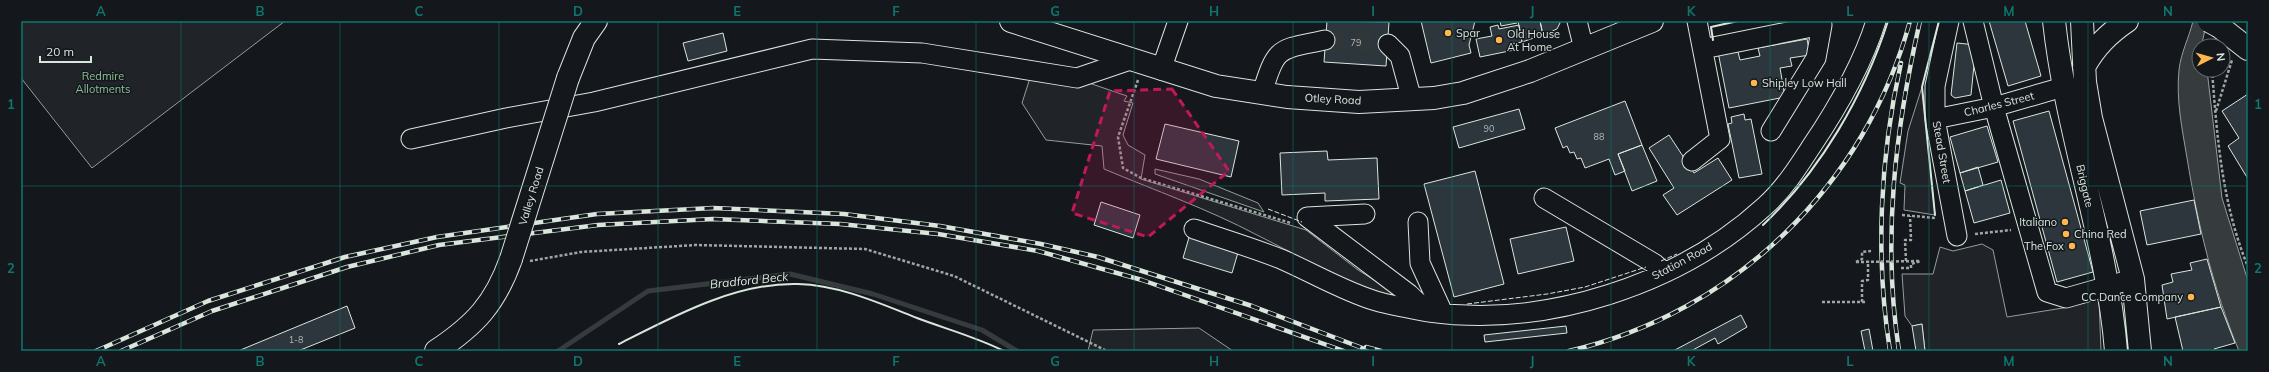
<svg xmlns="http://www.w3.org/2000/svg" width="2269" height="372" viewBox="0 0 2269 372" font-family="Mulish,sans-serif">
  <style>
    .green { fill: #202428; stroke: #939e99 }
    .water { fill: #363b3e; stroke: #939e99 }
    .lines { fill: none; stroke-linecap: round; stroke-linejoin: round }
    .stream { stroke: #363b3e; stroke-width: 5 }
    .building { fill: #2c363c; stroke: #d8e6dc }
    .minor-tunnel { stroke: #313739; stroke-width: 19; stroke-dasharray: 19 10; stroke-linecap: butt }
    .minor-casing { stroke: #d8e6dc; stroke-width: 21 }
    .major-casing { stroke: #d8e6dc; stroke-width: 24 }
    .path { stroke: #9da8a2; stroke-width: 2.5; stroke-dasharray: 3 2; stroke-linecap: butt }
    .minor { stroke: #14181c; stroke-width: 19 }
    .major { stroke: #14181c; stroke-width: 22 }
    .rail-casing { stroke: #d8e6dc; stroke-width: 4.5 }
    .rail { stroke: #14181c; stroke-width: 3; stroke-dasharray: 9; stroke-linecap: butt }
    .major-bridge-casing { stroke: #d8e6dc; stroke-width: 24; stroke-linecap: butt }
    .path-bridge { stroke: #9da8a2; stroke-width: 2.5; stroke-dasharray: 3 2; stroke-linecap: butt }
    .major-bridge { stroke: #14181c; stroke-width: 22 }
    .fence { stroke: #d8e6dc; stroke-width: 1; stroke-dasharray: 5 2; stroke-linecap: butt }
    .wall { stroke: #d8e6dc; stroke-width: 2 }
    .marked { fill: #c2185b; fill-opacity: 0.2; stroke: #c2185b; stroke-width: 3; stroke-dasharray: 8 5; stroke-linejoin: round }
    .grid { fill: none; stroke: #0f766e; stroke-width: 1; stroke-opacity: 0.55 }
    .poi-dot { fill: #ffb74d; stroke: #14181c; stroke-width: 1.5 }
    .labels { text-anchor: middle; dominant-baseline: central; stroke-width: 3; stroke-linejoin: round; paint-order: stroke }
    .number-label { font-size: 9px; fill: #adbab4 }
    .poi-label { font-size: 11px; fill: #d8e6dc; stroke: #14181c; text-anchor: start }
    .park-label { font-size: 11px; fill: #8ac095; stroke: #14181c }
    .street-label { font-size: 11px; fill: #d8e6dc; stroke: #14181c }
    .water-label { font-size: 12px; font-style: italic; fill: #d8e6dc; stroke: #14181c }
    .neatline { fill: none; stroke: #0f766e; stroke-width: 1.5 }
    .grid-label { font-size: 13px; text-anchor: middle; font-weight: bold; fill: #0f766e }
  </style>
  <rect width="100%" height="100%" fill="#14181c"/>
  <path class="green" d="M21 21H285L92 168 21 78Z
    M1030 78 1089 83 1127 96 1124 101 1133 103 1123 135 1128 145 1145 155 1141 179 1306 230 1358 270 1403 298C1350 287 1305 259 1257 235 1208 209 1154 190 1104 169L1102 146 1046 140 1022 103Z
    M1922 87 1935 215 1904 210 1905 185 1900 183 1908 131Z
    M1155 169 1199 179 1258 203 1264 212 1155 174Z
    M1982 244 1993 250 2007 317 2063 308 2099 299 2101 351H1925L1922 324 1912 326 1905 316 1902 274H1933L1940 247 1953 251Z
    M1199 328 1233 351H1088L1093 330Z"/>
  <path class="water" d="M2193 21H2207L2202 43 2204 46H2199V70H2207L2222 198 2248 281V351H2239C2213 288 2198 225 2187 158 2182 128 2176 100 2179 70 2181 52 2189 38 2193 21Z"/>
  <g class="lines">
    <path class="stream" d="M558 351 648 291 790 274 873 294 982 330 1017 351"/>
  </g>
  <path class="building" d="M1327 21 1389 22 1386 66 1324 62Z
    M1421 21H1475L1469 45 1471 53 1431 63Z
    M1500 21H1517V23L1501 26Z
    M1518 21H1540L1543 35 1522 42Z
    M1540 21H1560V23L1557 29 1543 35Z
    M1989 21H2025L2041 76 2008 86Z
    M1498 25 1499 29 1519 25 1522 42 1512 44 1514 50 1480 57 1476 39 1492 36 1490 27Z
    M723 33 727 51 688 61 683 43Z
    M1807 39 1810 55 1790 58 1792 66 1780 68 1785 97 1729 108 1718 52 1737 48 1740 60 1760 56 1758 48Z
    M1957 43 1976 45 1971 95 1955 98 1951 95Z
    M2248 94V179L2228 146 2239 138 2222 111Z
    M1625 101 1642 145 1618 154 1625 171 1615 175 1609 159 1585 168 1581 158 1577 159 1574 152 1570 153 1567 146 1563 148 1555 128Z
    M1519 109 1525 129 1459 148 1453 127Z
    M2049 111 2093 272 2057 282 2013 121Z
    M1744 114 1745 120 1751 119 1762 174 1739 178 1728 124 1732 123 1731 117Z
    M1165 124 1239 141 1231 177 1156 159Z
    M1987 126 1998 162 1960 173 1950 137Z
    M1669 135 1694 173 1718 158 1732 180 1677 215 1663 195 1674 188 1649 148Z
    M1642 145 1657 181 1632 191 1618 154Z
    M1327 151 1328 160 1377 158 1379 199 1325 201V193L1282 195 1280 153Z
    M1978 167 1983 185 1965 191 1960 173Z
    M1475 171 1504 284 1454 297 1424 184Z
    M2001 180 2010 213 1974 223 1965 191Z
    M2194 200 2201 234 2147 245 2140 211Z
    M1101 202 1140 215 1133 238 1094 225Z
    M1566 227 1574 261 1518 274 1510 239Z
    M1190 234 1239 249 1232 273 1183 258Z
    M2207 259 2221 307 2167 319 2162 285 2173 282 2171 274 2192 270 2190 263Z
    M347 306 355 328 298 351H238Z
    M2221 307 2235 343 2214 349 2215 351H2183L2175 317Z
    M1741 315 1747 327 1718 344 1715 338 1691 351H1673Z
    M1922 324 1925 351H1916L1912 326Z
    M1566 326 1567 333 1485 342 1484 335Z
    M1869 329 1873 351H1865L1861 331Z"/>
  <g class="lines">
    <path class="minor-tunnel" d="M1325 40 1388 44"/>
    <g class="minor-casing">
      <path id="minor" d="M1577 21 1584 49
        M1949 21 1935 86V119L1957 236
        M1973 21 1994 107 2047 292 2066 298 2133 279
        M1388 44 1400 56 1412 100
        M1703 49 1822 25 1816 58 1771 131
        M1161 70 1178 21
        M1262 93C1277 45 1278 50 1325 40
        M1935 119 1994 107 2063 87
        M411 139 506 118 594 102 812 49 922 53 1077 78 1130 60
        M1692 161 1720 139 1697 21
        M1544 198 1655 264 1664 272
        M1365 214 1307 217 1409 294 1428 312
        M1418 222 1420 263 1443 313
        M1194 229C1223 239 1253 248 1281 259 1311 272 1345 292 1376 301 1393 306 1412 309 1429 312 1546 328 1679 285 1765 206 1784 189 1798 167 1811 147 1838 107 1862 66 1876 21"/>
    </g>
    <g class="major-casing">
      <path id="major" d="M1011 21 1216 86 1287 97 1359 102 1434 98 1463 93 1530 71 1652 21
        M2054 21C2066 133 2107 239 2116 351
        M2082 21 2085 82 2091 118 2133 279 2140 351
        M2220 27 2248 49
        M2084 67C2095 47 2108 34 2127 21
        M568 78 584 38 596 21
        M436 351C475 325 495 304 511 259"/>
    </g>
    <path class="path" d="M2212 70C2217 137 2222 204 2248 267
      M1138 80 1118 137 1123 168 1141 178 1291 223
      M2216 111 2232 60
      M1902 215 1936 218
      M1975 234 2011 230
      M530 261 581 252 696 245 865 249 954 276 1107 351
      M1906 261 1905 240H1911L1910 216
      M1856 262 1862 259V252L1871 251
      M1901 268H1911V264L1921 261
      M1822 302H1867
      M1862 302V281L1868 280V261"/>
    <use href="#minor" class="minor"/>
    <use href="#major" class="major"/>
    <g class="rail-casing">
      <path id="rail" d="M1366 347 1381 351
        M96 351 208 301 345 257 437 237 597 214 713 208 844 214 940 226 1041 244 1098 257 1252 306 1370 351
        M121 351 212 311 347 267 439 245 598 225 713 219 840 224 938 234 1038 251 1142 280 1344 351
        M1569 351C1735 313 1866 184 1910 21
        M1890 351C1875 257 1880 156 1901 63
        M1899 351C1882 240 1895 130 1920 21"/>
    </g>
    <use href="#rail" class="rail"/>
    <g class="major-bridge-casing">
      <path id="major-bridge" d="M2209 21 2220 27
        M511 259 568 78"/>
    </g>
    <path class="path-bridge" d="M1856 262 1921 261"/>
    <use href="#major-bridge" class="major-bridge"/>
    <path class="fence" d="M1268 209 1302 222
      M1661 261 1677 254
      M1467 304 1547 294 1585 287 1646 267"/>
    <path class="wall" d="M1713 40 1711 27 1738 21
      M1935 215 1922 87 1939 21
      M1763 225C1820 171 1864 96 1888 21
      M619 344C672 317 736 282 798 284 839 285 879 303 917 318 946 329 976 337 1004 351"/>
  </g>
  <path class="marked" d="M1172 89 1229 171 1148 237 1072 213 1110 91Z"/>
  <path class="grid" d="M181 21V351M340 21V351M499 21V351M658 21V351M817 21V351M976 21V351M1134 21V351M1293 21V351M1452 21V351M1611 21V351M1770 21V351M1929 21V351M2088 21V351M21 186H2248"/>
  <g class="poi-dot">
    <circle cx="1448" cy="33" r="4"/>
    <circle cx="1499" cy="40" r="4"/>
    <circle cx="1754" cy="83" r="4"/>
    <circle cx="2065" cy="222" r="4"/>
    <circle cx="2066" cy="234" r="4"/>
    <circle cx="2072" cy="246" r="4"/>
    <circle cx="2191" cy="297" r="4"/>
  </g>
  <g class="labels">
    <g class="number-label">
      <text x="1356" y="42">79</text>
      <text x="1489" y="128">90</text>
      <text x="1599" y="136">88</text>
      <text x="296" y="339">1-8</text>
    </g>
    <g class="poi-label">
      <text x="1456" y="33">Spar</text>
      <text x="1507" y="34">Old House<tspan x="1507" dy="13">At Home</tspan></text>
      <text x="1762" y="83">Shipley Low Hall</text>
      <text x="2057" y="222" text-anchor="end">Italiano</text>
      <text x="2074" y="234">China Red</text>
      <text x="2064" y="246" text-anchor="end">The Fox</text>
      <text x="2183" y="297" text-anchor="end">CC Dance Company</text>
    </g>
    <g class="park-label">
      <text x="103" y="76">Redmire<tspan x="103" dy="13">Allotments</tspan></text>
    </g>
    <g class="street-label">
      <text transform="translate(1333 99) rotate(3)">Otley Road</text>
      <text transform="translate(1999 104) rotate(-14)">Charles Street</text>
      <text transform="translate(1942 152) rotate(80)">Stead Street</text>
      <text transform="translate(2085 186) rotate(77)">Briggate</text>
      <text transform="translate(531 196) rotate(-73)">Valley Road</text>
      <text transform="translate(1682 261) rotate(-28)">Station Road</text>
    </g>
    <g class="water-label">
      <text transform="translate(749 280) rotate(-6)">Bradford Beck</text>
    </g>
  </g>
  <rect width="2269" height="372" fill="none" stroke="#14181c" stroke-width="44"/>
  <g transform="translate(2211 58) rotate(84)"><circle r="19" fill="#14181c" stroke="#626a69"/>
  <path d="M0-3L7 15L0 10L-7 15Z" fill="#ffb74d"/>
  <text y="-6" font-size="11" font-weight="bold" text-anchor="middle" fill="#d8e6dc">N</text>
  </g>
  <path d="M40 56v6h51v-6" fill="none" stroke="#d8e6dc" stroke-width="2"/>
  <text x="46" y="56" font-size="12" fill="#d8e6dc" stroke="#14181c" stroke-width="3" paint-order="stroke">20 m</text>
  <rect x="22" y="22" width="2225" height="328" class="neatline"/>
  <g class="grid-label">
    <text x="101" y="16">A</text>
    <text x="260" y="16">B</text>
    <text x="419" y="16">C</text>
    <text x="578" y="16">D</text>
    <text x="737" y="16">E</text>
    <text x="896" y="16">F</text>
    <text x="1055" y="16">G</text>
    <text x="1214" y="16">H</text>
    <text x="1373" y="16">I</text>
    <text x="1532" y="16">J</text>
    <text x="1691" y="16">K</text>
    <text x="1850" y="16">L</text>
    <text x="2009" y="16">M</text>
    <text x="2168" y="16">N</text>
    <text x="11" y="109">1</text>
    <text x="2258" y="109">1</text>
    <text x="11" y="273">2</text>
    <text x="2258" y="273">2</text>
    <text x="101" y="366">A</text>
    <text x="260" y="366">B</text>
    <text x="419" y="366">C</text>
    <text x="578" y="366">D</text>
    <text x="737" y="366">E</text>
    <text x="896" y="366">F</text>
    <text x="1055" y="366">G</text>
    <text x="1214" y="366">H</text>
    <text x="1373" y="366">I</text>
    <text x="1532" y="366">J</text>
    <text x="1691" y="366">K</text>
    <text x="1850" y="366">L</text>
    <text x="2009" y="366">M</text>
    <text x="2168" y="366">N</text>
  </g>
</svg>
